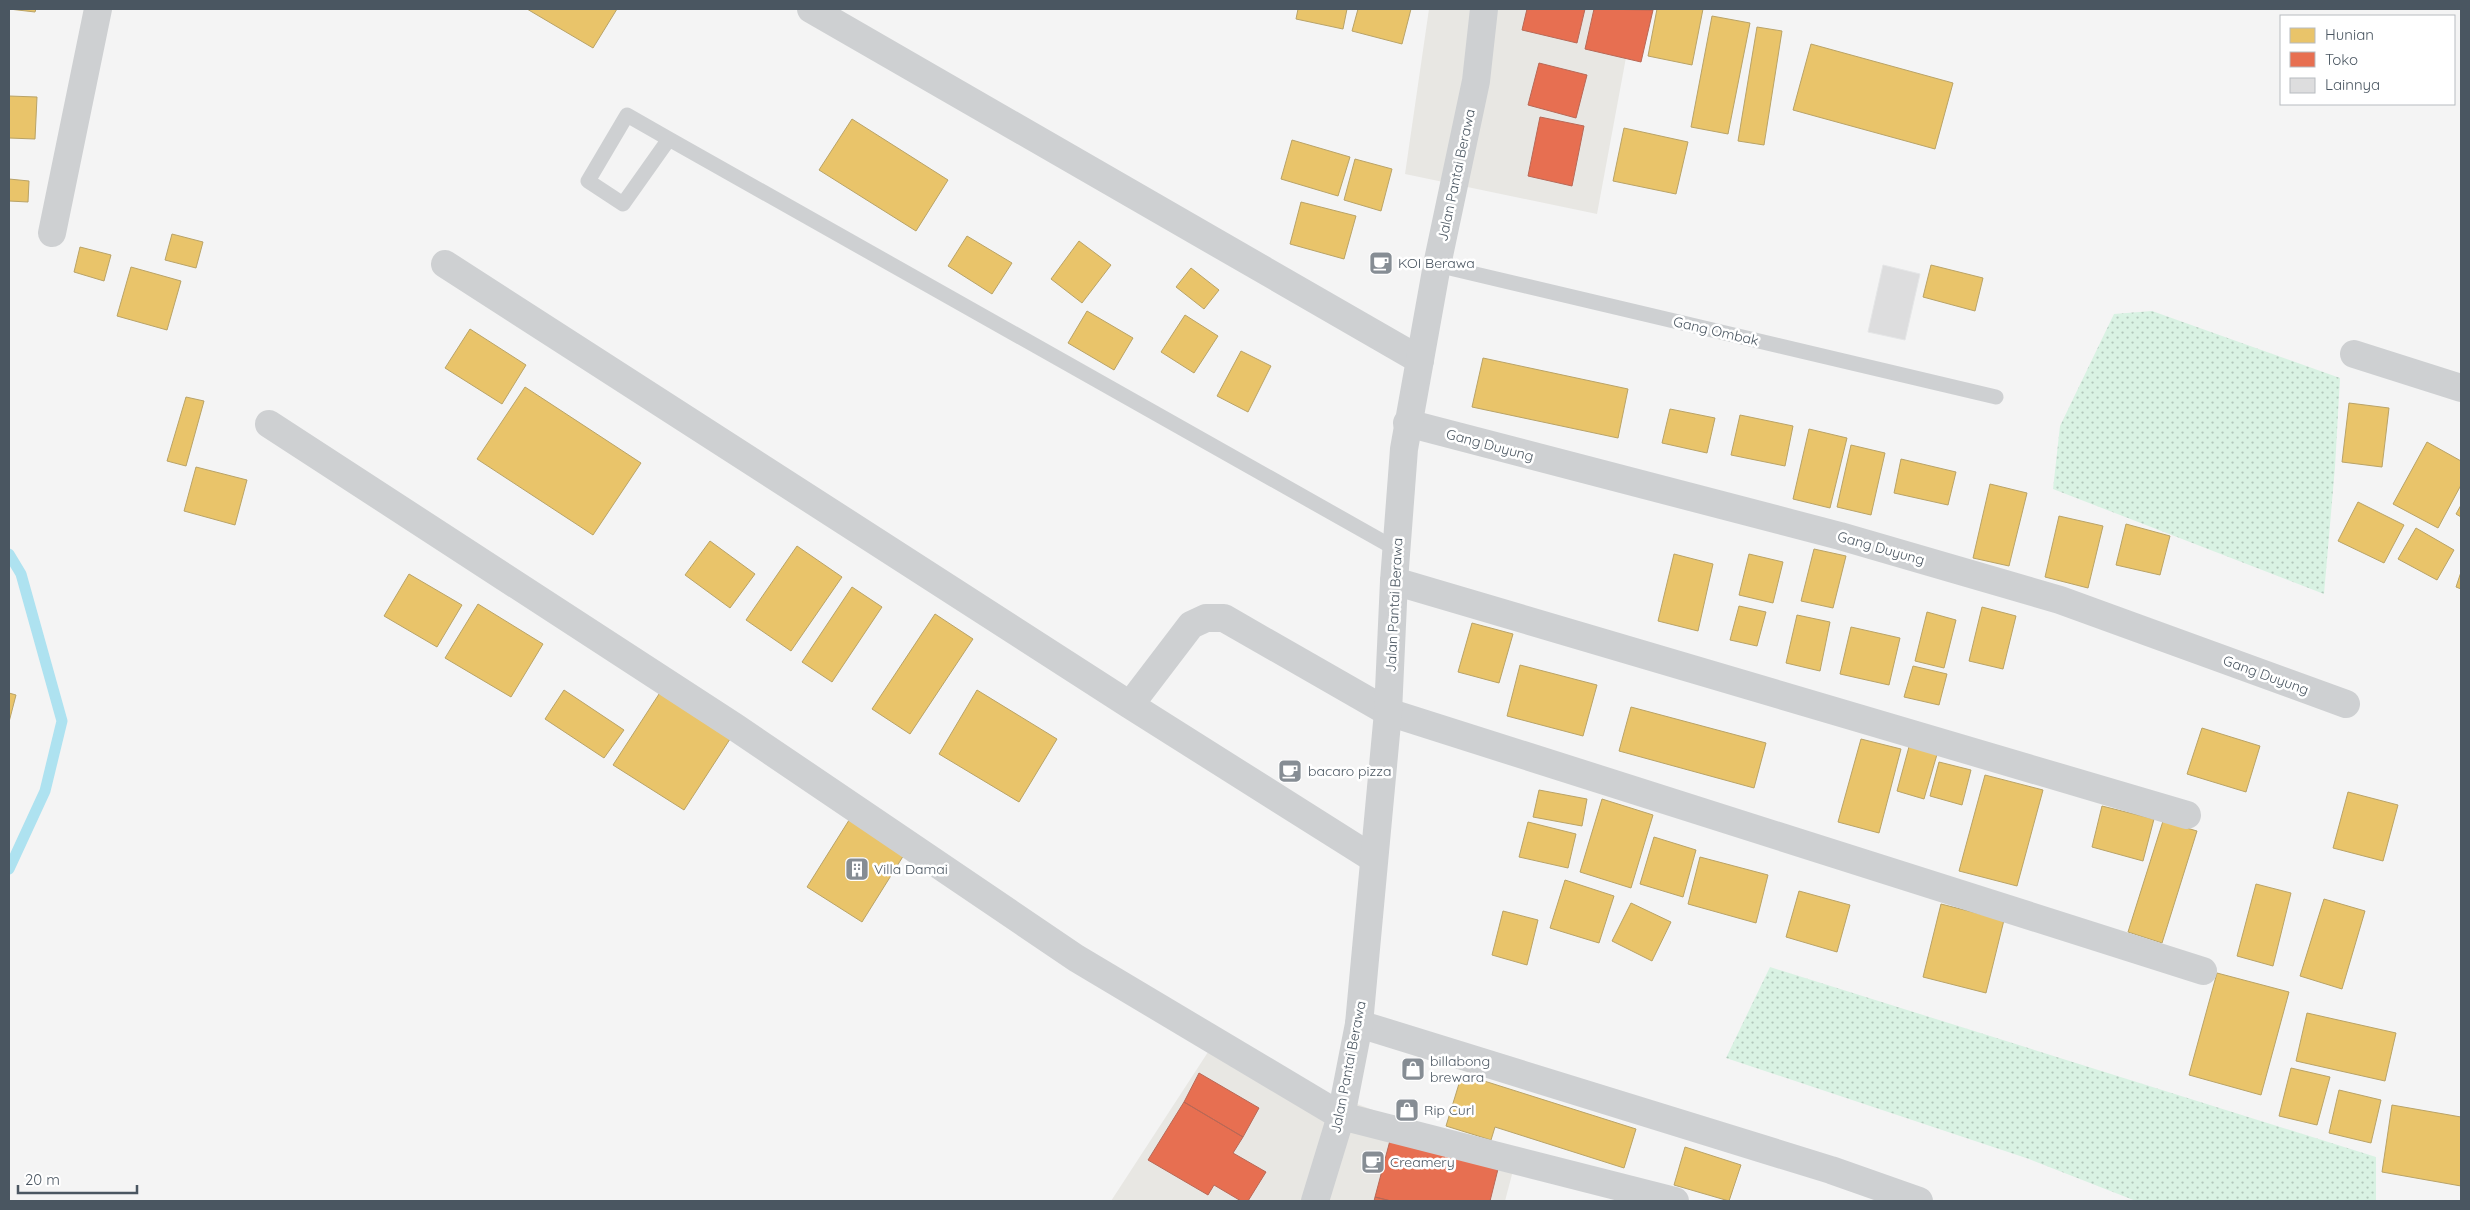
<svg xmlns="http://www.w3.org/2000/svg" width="2470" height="1210" viewBox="0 0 2470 1210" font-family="Quicksand,sans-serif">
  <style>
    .commercial { fill: #e8e7e3 }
    .grass { fill: url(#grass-dots) }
    .homes { fill: #e9c46a; stroke: #b9a367 }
    .shops { fill: #e76f51; stroke: #b86856 }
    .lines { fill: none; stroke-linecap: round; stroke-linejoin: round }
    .stream { stroke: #aee2f0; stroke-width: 11 }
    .building { fill: #ddddde; stroke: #e5e6e7 }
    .service { stroke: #ced0d2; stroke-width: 15 }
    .minor { stroke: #ced0d2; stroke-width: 28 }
    .tertiary { stroke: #ced0d2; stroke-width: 28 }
    .labels { text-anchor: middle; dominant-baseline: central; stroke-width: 5; stroke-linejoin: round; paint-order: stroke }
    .street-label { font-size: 14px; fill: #4a5661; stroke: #fff }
    .poi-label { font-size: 14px; fill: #4a5661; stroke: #fff; text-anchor: start }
  </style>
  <defs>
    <pattern id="grass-dots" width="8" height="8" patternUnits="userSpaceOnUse" patternTransform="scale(1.25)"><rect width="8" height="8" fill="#d9f2e3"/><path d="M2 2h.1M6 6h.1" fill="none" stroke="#b2c7bb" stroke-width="1.8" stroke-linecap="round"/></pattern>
  </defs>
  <rect width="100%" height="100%" fill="#f4f4f4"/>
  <path class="commercial" d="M1429 9H1635L1597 214 1405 174Z
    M1210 1049 1515 1163 1505 1201H1111Z"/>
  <path class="grass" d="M2152 311 2340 378 2335 467 2324 594 2053 489 2060 426 2114 314Z
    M1770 967 2376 1157V1201H2136L2029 1159 1726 1058Z"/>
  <path class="homes" d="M9 9H36L35 12Z
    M527 9H617L593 48Z
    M1298 9H1347L1343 29 1296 19Z
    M1358 9H1411L1402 44 1352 31Z
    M1657 9H1703L1692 65 1648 56Z
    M1712 16 1750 23 1728 134 1691 127Z
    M1757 27 1782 31 1764 145 1738 141Z
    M1811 44 1953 83 1935 149 1793 110Z
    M9 96 37 97 35 139 9 138Z
    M852 119 948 180 916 231 819 170Z
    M1624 128 1688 142 1676 194 1613 181Z
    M1292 140 1350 157 1338 196 1281 179Z
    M1355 159 1392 169 1381 211 1344 200Z
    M9 179 29 181 28 202 9 201Z
    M1301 202 1356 216 1344 259 1290 244Z
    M172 234 203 242 196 268 165 260Z
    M967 236 1012 263 992 294 948 266Z
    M1079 241 1111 265 1082 303 1051 279Z
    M80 247 111 255 104 281 74 272Z
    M1931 265 1983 278 1975 311 1923 297Z
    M131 267 181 281 167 330 117 316Z
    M1191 268 1219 290 1204 309 1176 287Z
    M1087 311 1133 338 1114 370 1068 343Z
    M1185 315 1218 336 1194 373 1161 352Z
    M470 329 526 365 502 404 445 368Z
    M1241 351 1271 366 1248 412 1217 396Z
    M1483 358 1628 389 1618 438 1472 407Z
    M525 387 641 463 593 535 477 459Z
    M186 397 204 401 186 466 167 461Z
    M2349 403 2389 408 2382 467 2342 462Z
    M1670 409 1715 418 1707 453 1662 443Z
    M1740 415 1793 426 1785 466 1731 455Z
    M1809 429 1847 438 1830 508 1793 499Z
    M2427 442 2461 461V485L2438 528 2393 504Z
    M1851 445 1885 453 1871 515 1837 507Z
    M1901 459 1956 472 1948 505 1894 493Z
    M196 467 247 480 235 525 184 511Z
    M1990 484 2027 493 2009 566 1973 558Z
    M2358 502 2404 525 2384 563 2338 541Z
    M2461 505V517L2456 514Z
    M2059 516 2103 526 2088 588 2045 577Z
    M2126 524 2170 536 2160 575 2116 565Z
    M2416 528 2454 550 2437 580 2398 559Z
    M710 541 755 574 730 608 685 575Z
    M797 546 842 577 791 651 746 620Z
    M1814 549 1846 556 1833 608 1801 601Z
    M1674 554 1713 564 1698 631 1658 621Z
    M1749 554 1783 562 1773 603 1739 595Z
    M2461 572V589L2456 587Z
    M409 574 462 605 437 647 384 616Z
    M852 587 882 607 832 682 802 662Z
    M478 604 543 644 511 697 445 658Z
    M1739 606 1766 612 1757 646 1730 640Z
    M1982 607 2016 616 2003 669 1969 661Z
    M1927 612 1956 620 1944 668 1915 661Z
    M935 614 973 639 910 734 872 709Z
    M1797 615 1830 622 1820 671 1786 663Z
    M1472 623 1513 634 1499 683 1458 672Z
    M1851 627 1900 638 1889 685 1840 674Z
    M1520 665 1597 685 1583 736 1507 716Z
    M1913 666 1947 674 1939 705 1904 697Z
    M564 690 624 730 604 758 545 719Z
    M977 690 1057 739 1019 802 939 754Z
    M661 691 732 736 684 810 613 765Z
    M9 693 16 695 9 722Z
    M1631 707 1766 743 1754 788 1619 751Z
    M2202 728 2260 746 2246 792 2187 774Z
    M1861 739 1901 749 1879 833 1838 822Z
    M1910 743 1938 751 1924 799 1897 791Z
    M1939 762 1971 770 1962 805 1930 796Z
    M1985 775 2043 790 2017 886 1959 871Z
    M1539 790 1587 799 1582 826 1533 817Z
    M2348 792 2398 805 2383 861 2333 848Z
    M1602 799 1653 815 1631 888 1580 872Z
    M2102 806 2154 819 2143 861 2092 847Z
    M851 817 907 850 862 922 807 887Z
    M2163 821 2197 831 2162 943 2128 932Z
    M1528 822 1576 834 1568 868 1519 857Z
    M1654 837 1696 850 1683 897 1640 884Z
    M1700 857 1768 875 1756 923 1688 904Z
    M1565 880 1614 896 1599 943 1550 928Z
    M2256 884 2291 893 2273 966 2237 956Z
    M1799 891 1850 905 1837 952 1786 937Z
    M2324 899 2365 911 2342 989 2300 976Z
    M1631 903 1671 922 1652 961 1612 941Z
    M1941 904 2004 920 1986 993 1923 977Z
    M1503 911 1538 920 1527 965 1492 955Z
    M2217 973 2289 992 2261 1095 2189 1075Z
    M2307 1013 2396 1033 2385 1081 2296 1061Z
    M2291 1068 2330 1077 2317 1125 2279 1116Z
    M1462 1074 1636 1129 1624 1168 1495 1127 1491 1140 1446 1126Z
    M2339 1090 2381 1100 2371 1143 2329 1133Z
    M2392 1105 2461 1117V1186L2382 1172Z
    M1685 1147 1741 1165 1729 1201 1674 1185Z"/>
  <path class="shops" d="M1527 9H1585L1577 43 1522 30Z
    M1594 9 1653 10 1641 62 1585 49Z
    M1539 63 1587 75 1576 118 1528 105Z
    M1540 117 1584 126 1572 186 1528 176Z
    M1199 1073 1259 1108 1243 1137 1184 1102Z
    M1184 1102 1243 1137 1233 1153 1266 1172 1248 1201H1241L1214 1185 1208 1195 1148 1160Z
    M1392 1133 1500 1161 1490 1201H1391L1375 1197Z
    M1375 1197 1391 1201H1374Z"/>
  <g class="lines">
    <path class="stream" d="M9 554 21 574 62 721 45 791 9 869"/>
  </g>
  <path class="building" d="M1883 265 1920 274 1905 340 1868 332Z"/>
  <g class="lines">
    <path class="service" d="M669 139 623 204 588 181 627 115 669 139 1396 549
      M1437 265 1996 397"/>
    <path class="minor" d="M811 9 1420 360
      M52 233 98 9
      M445 264 1130 705 1374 859
      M2354 354 2461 388
      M1407 423 1840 536 2060 600 2346 704
      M269 424 735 727 1076 958 1341 1116 1675 1201
      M1394 581 2187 815
      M1130 705 1191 625 1206 618H1224L1388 712 2203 971
      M1359 1024 1831 1170 1919 1201"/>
    <path class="tertiary" d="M1315 1201 1341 1116 1359 1024 1388 712 1394 581 1404 449 1437 265 1476 81 1484 9"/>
  </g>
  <defs>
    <g id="cafe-square" transform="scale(1.25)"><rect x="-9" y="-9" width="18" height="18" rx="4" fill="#868d94" stroke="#fff"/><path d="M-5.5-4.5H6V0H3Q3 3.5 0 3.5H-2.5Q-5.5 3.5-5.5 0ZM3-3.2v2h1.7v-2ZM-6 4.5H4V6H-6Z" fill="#fff"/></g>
    <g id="building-square" transform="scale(1.25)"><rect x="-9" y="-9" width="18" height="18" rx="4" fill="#868d94" stroke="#fff"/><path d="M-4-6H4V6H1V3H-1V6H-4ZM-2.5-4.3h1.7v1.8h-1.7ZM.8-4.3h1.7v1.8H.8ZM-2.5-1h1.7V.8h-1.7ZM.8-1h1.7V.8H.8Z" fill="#fff"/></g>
    <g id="shop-square" transform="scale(1.25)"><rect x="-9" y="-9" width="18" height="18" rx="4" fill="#868d94" stroke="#fff"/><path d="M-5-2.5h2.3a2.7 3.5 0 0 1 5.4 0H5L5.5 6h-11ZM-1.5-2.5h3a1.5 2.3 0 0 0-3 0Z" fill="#fff"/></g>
  </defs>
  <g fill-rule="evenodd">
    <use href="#cafe-square" x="1381" y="263"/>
    <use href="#cafe-square" x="1290" y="771"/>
    <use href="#building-square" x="857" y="869"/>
    <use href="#shop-square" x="1413" y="1069"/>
    <use href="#shop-square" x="1407" y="1110"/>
    <use href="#cafe-square" x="1373" y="1162"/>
  </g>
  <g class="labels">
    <g class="street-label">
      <text transform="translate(1456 175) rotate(-78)">Jalan Pantai Berawa</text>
      <text transform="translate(1716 331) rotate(13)">Gang Ombak</text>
      <text transform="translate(1490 445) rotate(15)">Gang Duyung</text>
      <text transform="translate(1881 548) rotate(16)">Gang Duyung</text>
      <text transform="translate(1394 605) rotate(-87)">Jalan Pantai Berawa</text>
      <text transform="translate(2266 675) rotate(20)">Gang Duyung</text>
      <text transform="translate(1348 1067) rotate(-79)">Jalan Pantai Berawa</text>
    </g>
    <g class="poi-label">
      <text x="1398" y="263">KOI Berawa</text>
      <text x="1308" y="771">bacaro pizza</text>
      <text x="874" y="869">Villa Damai</text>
      <text x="1430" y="1061">billabong<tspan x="1430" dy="16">brewara</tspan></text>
      <text x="1424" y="1110">Rip Curl</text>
      <text x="1390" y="1162">Creamery</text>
    </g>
  </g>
  <rect width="2470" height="1210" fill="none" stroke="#4a5661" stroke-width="20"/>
  <rect x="2280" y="15" width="175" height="90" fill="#ffffff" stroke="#b7bbc0"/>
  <rect x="2290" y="28" width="25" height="15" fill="#e9c46a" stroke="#b7bbc0"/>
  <text x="2325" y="40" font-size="15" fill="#4a5661">Hunian</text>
  <rect x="2290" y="52" width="25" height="15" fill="#e76f51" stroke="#b7bbc0"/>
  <text x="2325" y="65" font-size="15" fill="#4a5661">Toko</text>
  <rect x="2290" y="78" width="25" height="15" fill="#ddddde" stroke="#b7bbc0"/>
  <text x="2325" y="90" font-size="15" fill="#4a5661">Lainnya</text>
  <path d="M18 1185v8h119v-8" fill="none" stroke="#4a5661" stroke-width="2.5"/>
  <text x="25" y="1185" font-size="15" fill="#4a5661" stroke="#ffffff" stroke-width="4" paint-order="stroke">20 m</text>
</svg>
